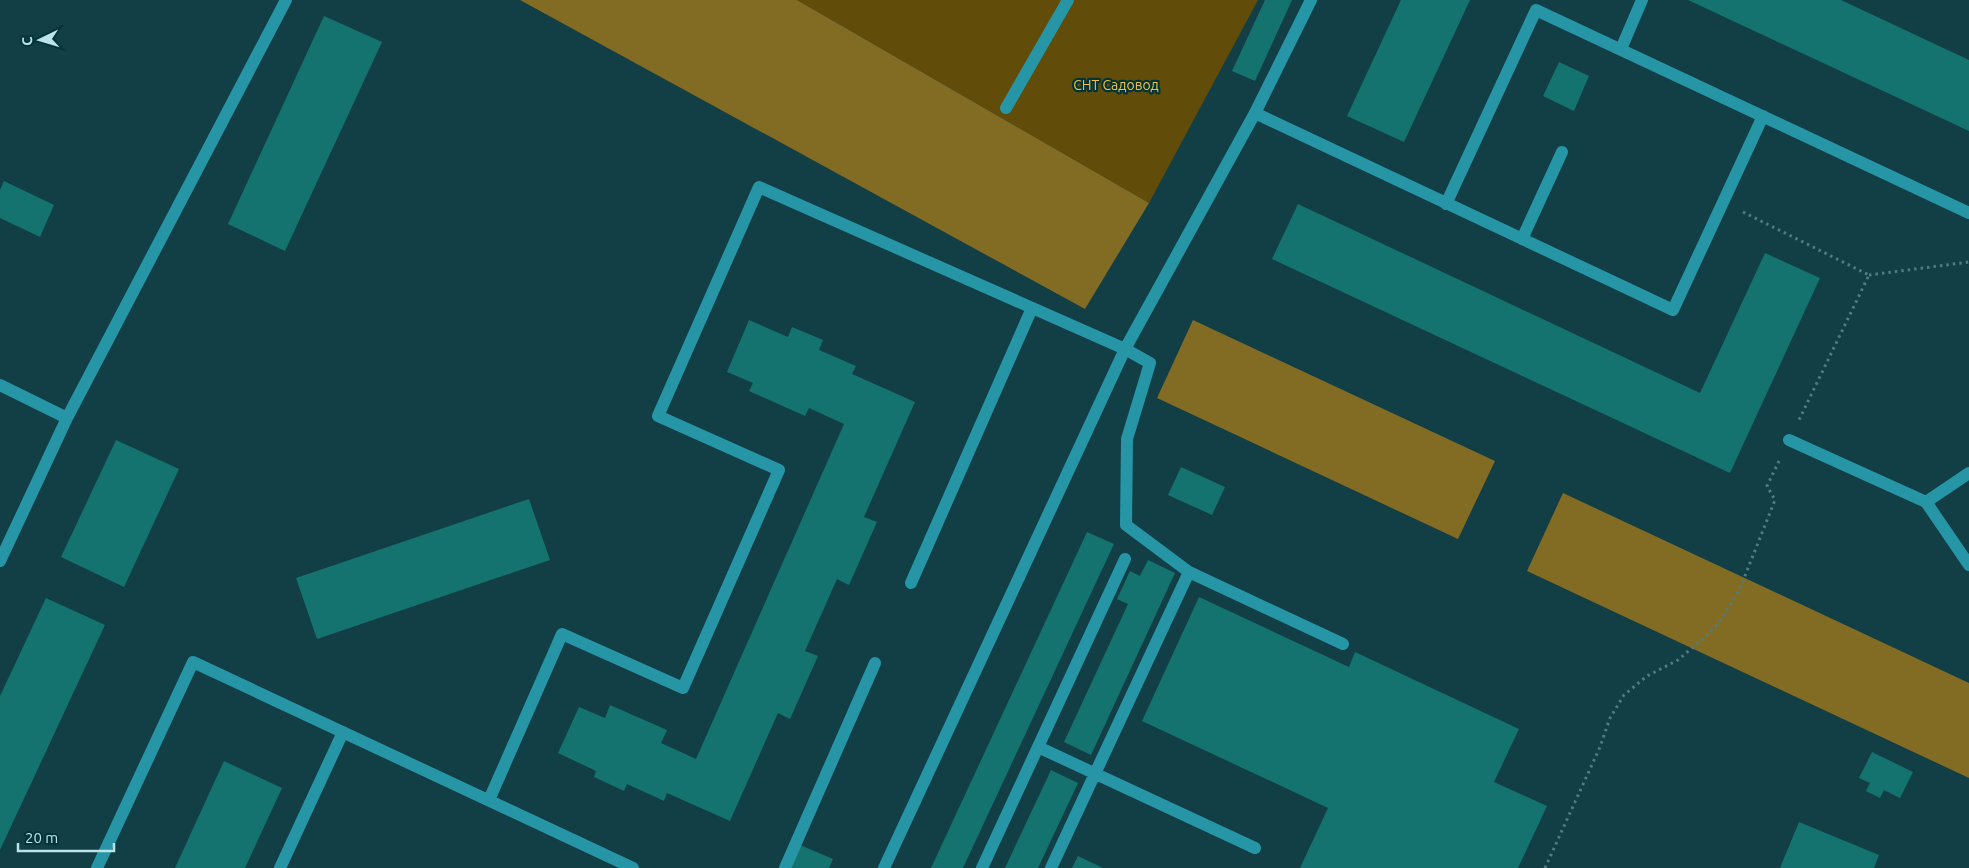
<svg xmlns="http://www.w3.org/2000/svg" width="1969" height="868" viewBox="0 0 1969 868" font-family="Ubuntu,sans-serif">
  <style>
    .green { fill: #614d09 }
    .forest { fill: #826b23 }
    .building { fill: #14736f }
    .lines { fill: none; stroke-linecap: round; stroke-linejoin: round }
    .path { stroke: #517b82; stroke-width: 3; stroke-dasharray: 2.5 4; stroke-linecap: butt }
    .minor { stroke: #2695a6; stroke-width: 12 }
    .labels { text-anchor: middle; dominant-baseline: central; stroke-width: 4.5; stroke-linejoin: round; paint-order: stroke }
    .park-label { font-size: 14px; fill: #ebc13f; stroke: #04343b }
  </style>
  <rect width="100%" height="100%" fill="#123e46"/>
  <path class="green" d="M797 0H1258L1149 203Z"/>
  <path class="forest" d="M520 0H797L1149 203 1085 309Z
    M1193 320 1495 461 1458 539 1157 398Z
    M1563 493 1969 683V778L1527 571Z"/>
  <path class="building" d="M1265 0H1292L1255 81 1232 71Z
    M1401 0H1470L1404 142 1347 116Z
    M1688 0H1841L1969 60V131Z
    M324 16 382 42 285 251 228 224Z
    M1559 62 1589 76 1574 111 1543 96Z
    M4 181 54 205 40 237 0 218V190Z
    M1298 204 1700 393 1765 253 1820 278 1730 473 1272 259Z
    M749 320 788 337 792 327 823 340 819 350 856 366 852 374 915 402 864 517 877 522 849 585 837 579 805 651 818 656 790 719 778 713 730 821 667 793 664 801 627 784 624 791 594 777 596 771 558 753 579 707 605 718 610 705 667 730 661 743 696 759 844 424 809 408 805 416 749 391 753 383 727 372Z
    M116 440 179 469 124 587 61 557Z
    M1181 467 1225 487 1212 515 1168 495Z
    M529 499 550 560 317 639 296 578Z
    M1087 532 1114 544 963 868H931Z
    M1148 560 1175 573 1091 755 1064 742 1128 604 1117 599 1130 571 1140 576Z
    M1199 597 1349 667 1355 652 1519 729 1494 782 1547 806 1518 868H1300L1328 808 1142 721Z
    M46 598 105 625 0 850V696Z
    M1872 752 1913 772 1900 798 1884 790 1880 798 1866 791 1870 783 1859 778Z
    M224 761 282 788 245 868H175Z
    M1051 770 1078 783 1038 868H1005Z
    M1799 822 1879 855 1874 868H1780Z
    M800 845 833 859 829 868H790Z
    M1078 856 1103 868H1072Z"/>
  <g class="lines">
    <path class="path" d="M1743 212 1869 275 1799 420
      M1869 275 1969 262
      M1545 868 1600 747 1610 718 1624 695 1647 676 1678 660 1705 637 1720 621 1739 591 1775 500 1767 486 1779 461"/>
    <path class="minor" d="M1621 49 1642 0
      M1006 108 1068 0
      M1255 113 1673 310 1763 116
      M1446 204 1536 10 1969 213
      M1522 239 1562 152
      M0 385 67 418
      M1789 440 1926 502 1969 473
      M1926 502 1969 565
      M0 561 67 418 286 0
      M911 583 1032 308
      M1038 747 1255 848
      M489 800 562 634 683 688 779 470 658 416 759 187 1125 349 1150 363 1127 439 1126 525 1189 572 1343 644
      M97 868 193 662 633 868
      M280 868 343 732
      M785 868 875 663
      M884 868 1125 349 1255 113 1311 0
      M982 868 1125 559
      M1051 868 1189 572"/>
  </g>
  <g class="labels">
    <g class="park-label">
      <text x="1116" y="85">СНТ Садовод</text>
    </g>
  </g>
  <g transform="translate(40 40) rotate(265)" stroke="#04343b" stroke-width="4" paint-order="stroke">
  <path d="M0-4L9 19L0 12L-9 19Z" fill="#bde3ea"/>
  <text y="-8" font-size="14" font-weight="bold" text-anchor="middle" fill="#bde3ea">С</text>
  </g>
  <path d="M18 843v8h96v-8" fill="none" stroke="#bde3ea" stroke-width="2.5"/>
  <text x="25" y="843" font-size="15" fill="#bde3ea" stroke="#04343b" stroke-width="4" paint-order="stroke">20 m</text>
</svg>
